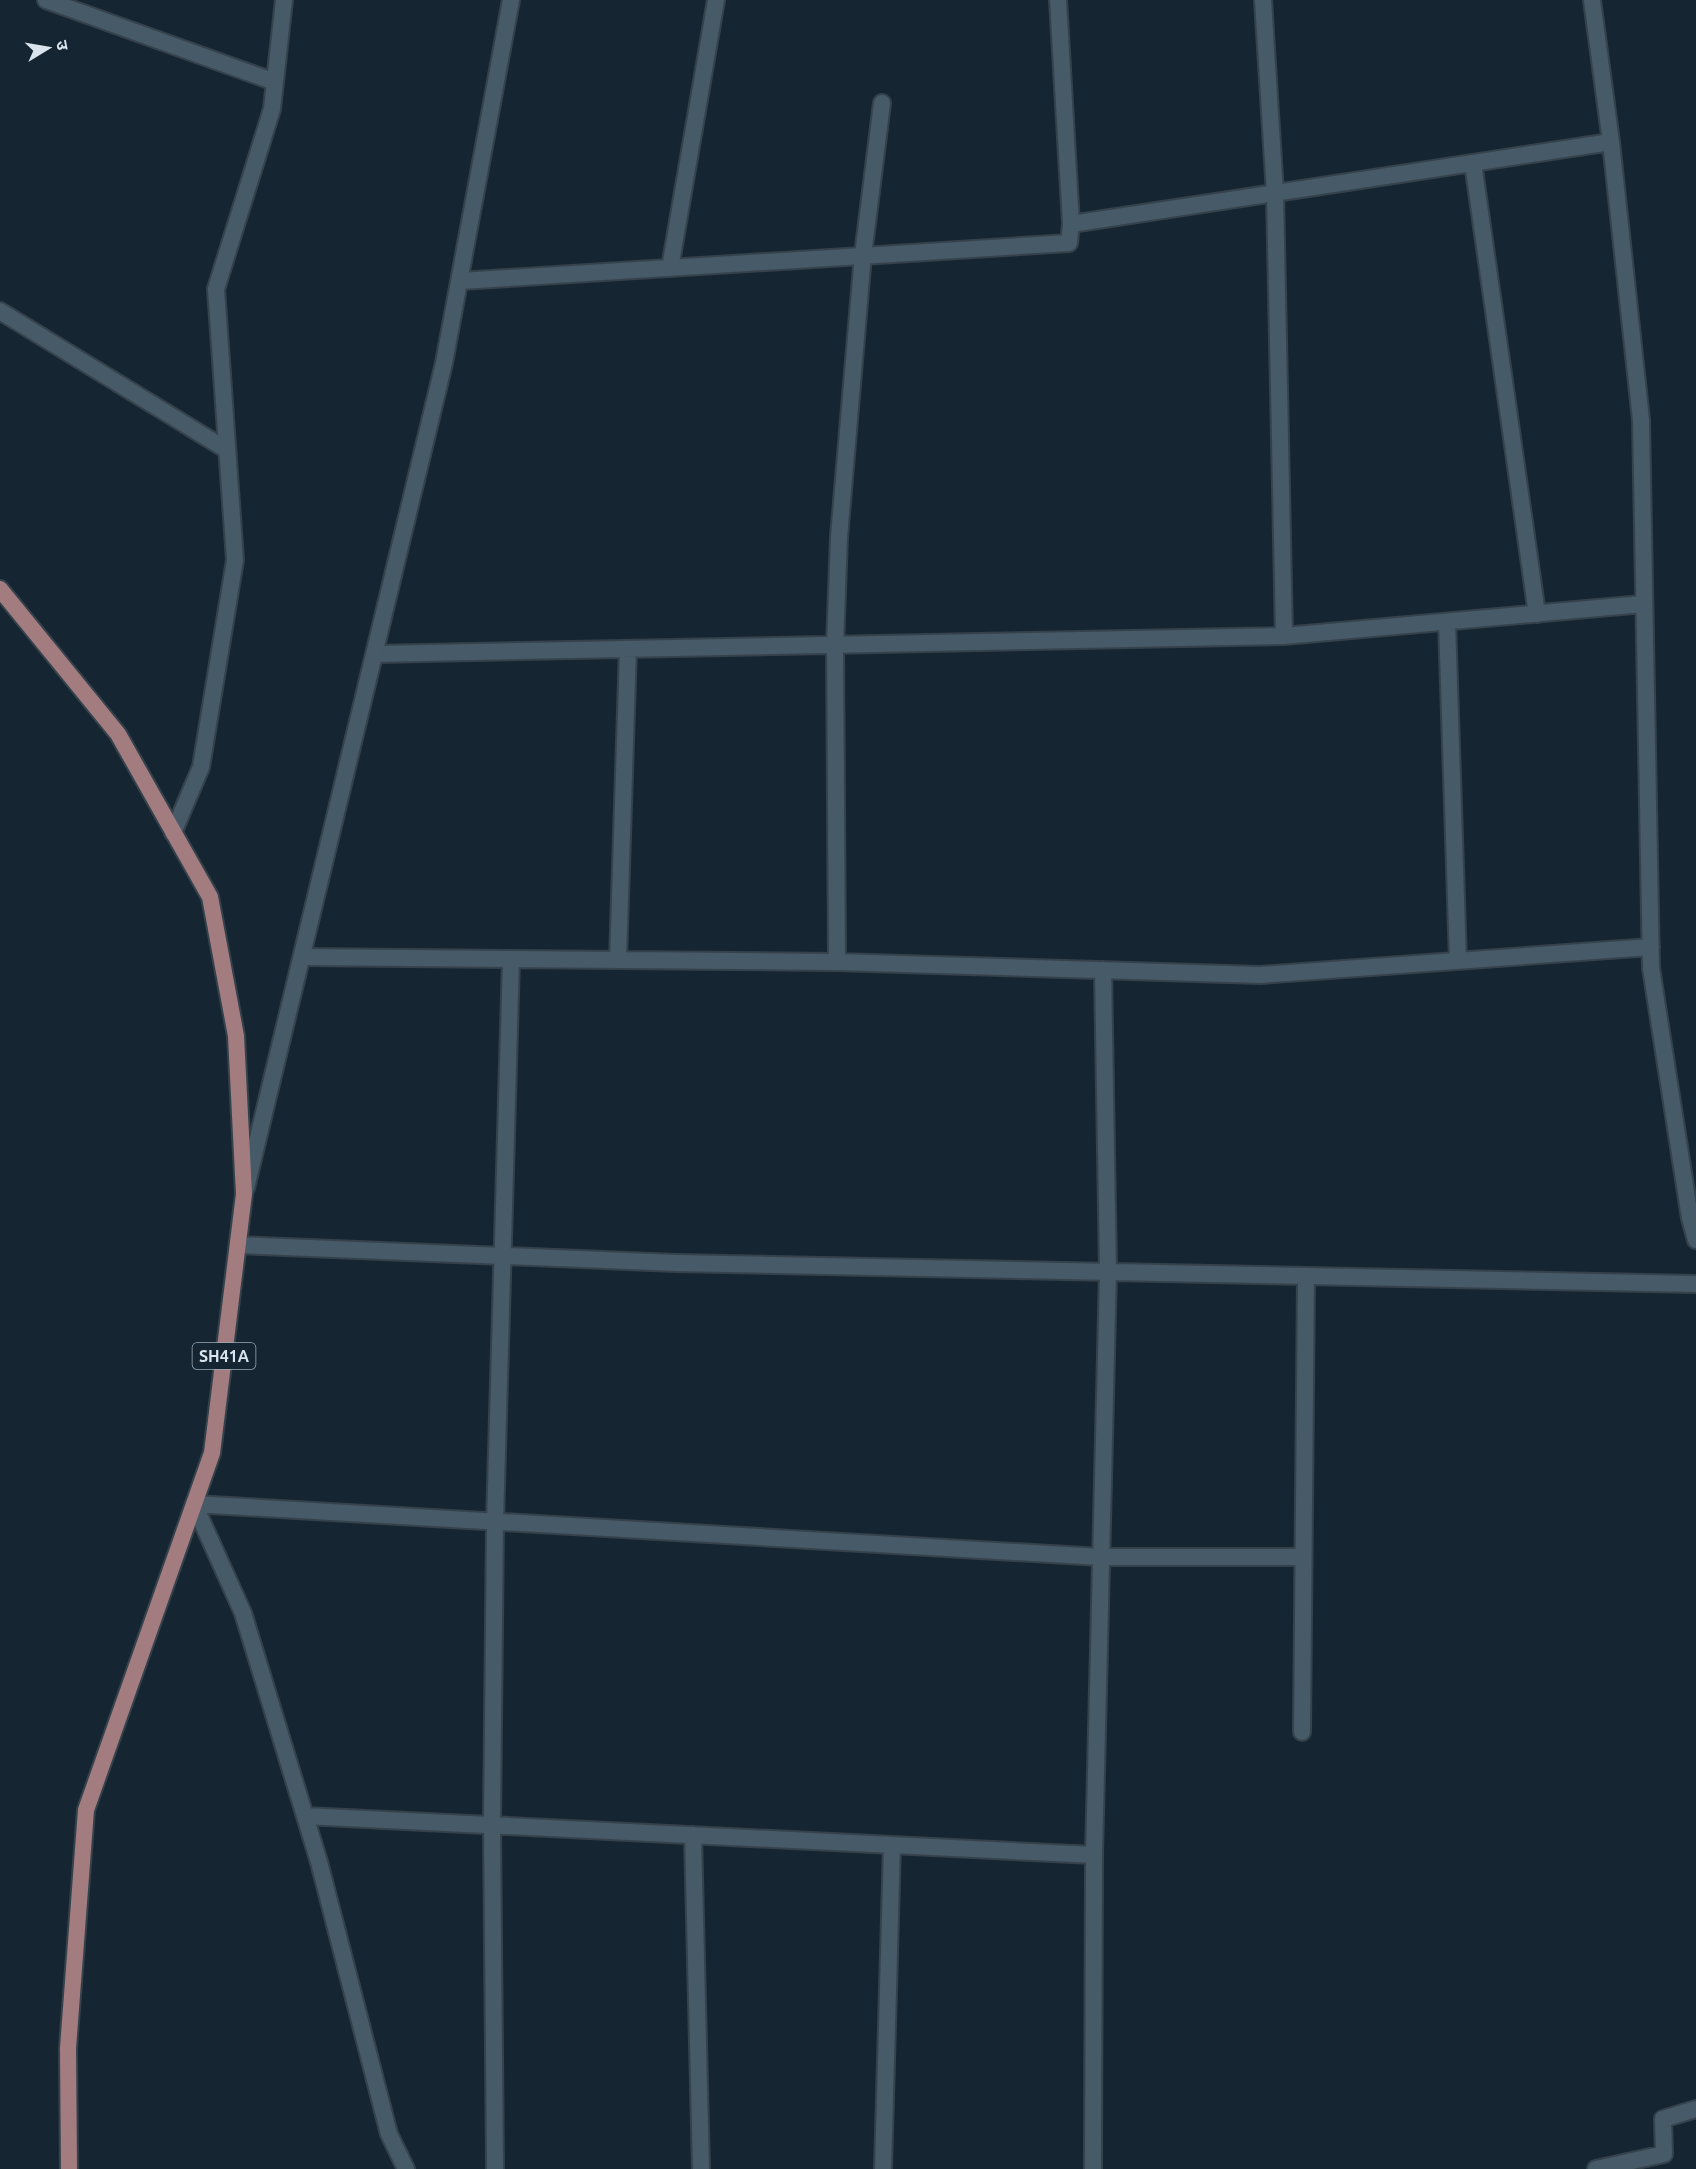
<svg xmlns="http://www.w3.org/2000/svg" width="1696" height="2169" viewBox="0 0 1696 2169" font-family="Ubuntu,'Noto Sans Devanagari',sans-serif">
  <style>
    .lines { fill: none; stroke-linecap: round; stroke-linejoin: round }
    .minor-casing { stroke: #35424c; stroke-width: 20 }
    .tertiary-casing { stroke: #35424c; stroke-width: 20 }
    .primary-casing { stroke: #35424c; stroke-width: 20 }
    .minor { stroke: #475a67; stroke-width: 16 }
    .tertiary { stroke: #475a67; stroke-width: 16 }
    .primary { stroke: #a37c80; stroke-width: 16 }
    .labels { text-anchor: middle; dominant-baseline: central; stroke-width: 6; stroke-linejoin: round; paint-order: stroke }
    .shield { fill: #152632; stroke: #9eabb4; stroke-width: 1.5 }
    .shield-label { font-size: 16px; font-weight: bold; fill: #d9e4ec }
  </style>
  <rect width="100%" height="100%" fill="#152632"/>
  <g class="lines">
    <g class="minor-casing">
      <path id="minor" d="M46 0 275 82
        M1058 0 1071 224
        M1263 0 1275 193 1284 636
        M1592 0 1611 142 1641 420 1651 968 1690 1218 1696 1240
        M1473 163 1537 614
        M670 268 716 0
        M460 281 1069 243 1071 224 1611 142
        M0 311 227 450
        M1447 622 1458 961
        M375 654 1284 636 1643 604
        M173 833 201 767 235 560 216 289 272 109 284 0
        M302 957 837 962 1260 975 1651 947
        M618 960 628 649
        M837 962 835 645 839 537 863 255 882 103
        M238 1245 676 1263 1696 1284
        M1302 1732 1306 1276
        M305 1816 1094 1855
        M693 1835 701 2169
        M406 2169 389 2134 319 1862 243 1613 194 1504 1101 1557H1303
        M495 2169 492 1825 495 1522 511 959
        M883 2169 892 1845
        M1093 2169 1094 1855 1108 1271 1103 970
        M1596 2169 1664 2154 1663 2119 1696 2109"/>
    </g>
    <g class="tertiary-casing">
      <path id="tertiary" d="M246 1188 444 363 511 0"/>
    </g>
    <g class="primary-casing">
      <path id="primary" d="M0 589 118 734 210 897 236 1036 244 1194 212 1453 86 1810 68 2048 69 2169"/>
    </g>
    <use href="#minor" class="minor"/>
    <use href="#tertiary" class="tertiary"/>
    <use href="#primary" class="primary"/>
  </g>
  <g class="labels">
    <rect class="shield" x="192.5" y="1343" width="63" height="26" rx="4.5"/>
    <g class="shield-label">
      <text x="224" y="1356">SH41A</text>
    </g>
  </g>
  <g transform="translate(48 48) rotate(79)" stroke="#152632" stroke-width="4.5" paint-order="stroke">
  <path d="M0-4.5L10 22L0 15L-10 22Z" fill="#d9e4ec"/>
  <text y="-9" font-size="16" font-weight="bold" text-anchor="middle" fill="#d9e4ec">उ</text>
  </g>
</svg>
